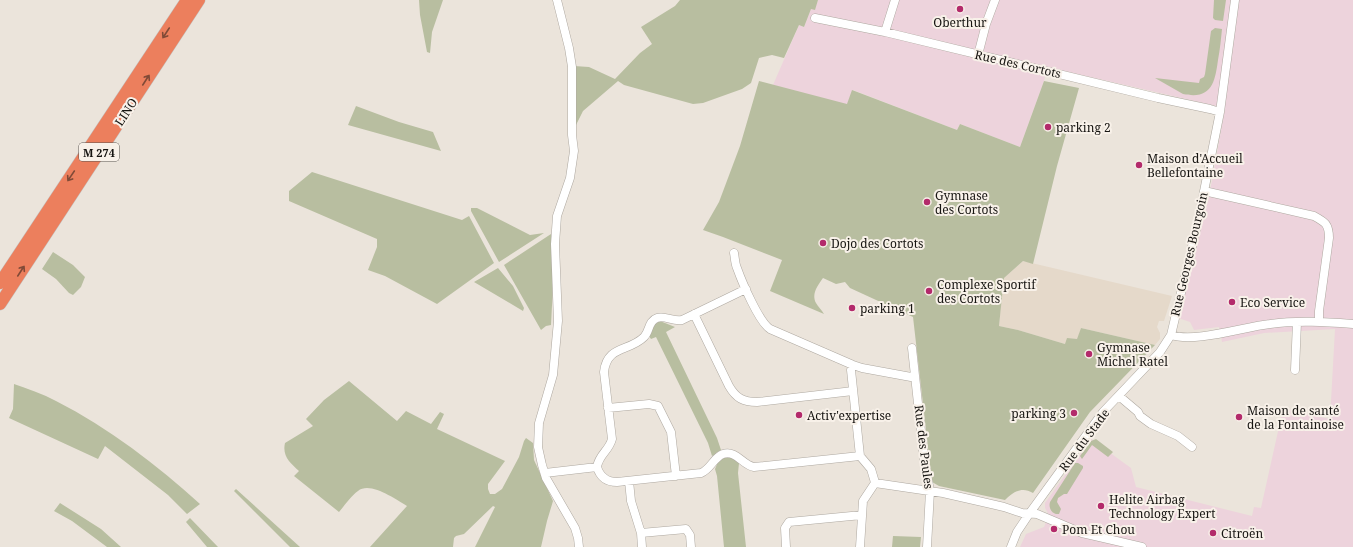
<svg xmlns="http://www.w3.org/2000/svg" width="1353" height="547" viewBox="0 0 1353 547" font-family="'Noto Serif',serif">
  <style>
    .commercial { fill: #edd3dc }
    .built { fill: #e5d9ca }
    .green { fill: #b8bea0 }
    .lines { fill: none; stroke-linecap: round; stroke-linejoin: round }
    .minor-casing { stroke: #aea8a0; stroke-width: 9 }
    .highway-casing { stroke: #c2c2c1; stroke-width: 13 }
    .minor { stroke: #fff; stroke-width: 8 }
    .highway { stroke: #ec7f5d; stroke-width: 12 }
    .oneway { stroke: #814a37 }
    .poi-dot { fill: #b32a6b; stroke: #f8f1e9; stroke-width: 1.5 }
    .labels { text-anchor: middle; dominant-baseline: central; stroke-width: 4; stroke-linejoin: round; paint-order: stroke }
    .shield { fill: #f8f1e9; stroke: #5a5652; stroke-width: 1 }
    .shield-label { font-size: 11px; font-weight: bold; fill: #161411 }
    .poi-label { font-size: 12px; fill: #161411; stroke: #f8f1e9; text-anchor: start }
    .street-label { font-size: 12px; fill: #161411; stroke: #f8f1e9 }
  </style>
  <rect width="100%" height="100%" fill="#ebe4db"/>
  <path class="commercial" d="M818 0H1353V547H1020L1026 534 1044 527 1049 515 1045 508V503L1091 439 1131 468 1136 487 1252 516 1254 507 1261 508 1283 409 1330 419 1335 329 1264 333 1222 342 1219 327 1194 330 1190 322 1178 318 1193 262 1212 181 1225 108 1047 67 1044 81 1020 147 960 124 957 130 853 90 847 105 773 85 799 25 804 27 811 9H815Z"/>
  <path class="built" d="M1023 261 1172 296 1164 321H1159L1157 327 1160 333V339L1155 345 1081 328 1077 340 1065 344 1018 330 999 326 1004 278Z"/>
  <path class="green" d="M419 0H443L432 32 430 53 427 52 420 15Z
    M680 0H818L815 10 811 9 804 27 799 25 784 58 772 55 759 58 751 83 742 89 703 103 693 104 624 85 618 81 583 111 576 125 574 66 589 67 615 79 640 53 652 44 641 27 675 6Z
    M1214 0H1226L1223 21 1215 20 1213 18Z
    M1215 28 1222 29C1221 39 1220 49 1218 60 1215 82 1212 100 1183 94L1155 78 1199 83 1200 79 1204 77 1205 74 1211 31Z
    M759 81 847 104 852 90 957 130 960 124 1020 147 1044 81 1079 88 1057 166 1033 264 1023 261 1004 278 999 326 1018 330 1065 344 1067 338 1077 339 1081 328 1155 345 1090 412 1033 493C1022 486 1013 492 1005 500L939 486 932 482 913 317 850 288 845 282 836 284 823 278C818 285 811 294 816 303 818 307 822 310 824 314L770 291 782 260 723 237 703 230 719 202 740 146Z
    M356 106 399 122 433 132 441 151 348 125Z
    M312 172 462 220 469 216 494 263 437 304 385 276 368 270 377 247V239L289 201V191Z
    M471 208H477L530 235 544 233 499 262 471 211Z
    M551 234 553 285 551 325 546 326 541 330 504 265Z
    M53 252 73 265 85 277 81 287 73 295 69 293 56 279 42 269Z
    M498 268 513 286 524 308 523 311 474 282Z
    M660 321 675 327 666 332 717 438 721 450 716 453 720 460C727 456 734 457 739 463L738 473 746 547H724L717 476 715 469 718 462 714 455 712 456 708 443 656 337 651 339 649 336 655 324Z
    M349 381 397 421 406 411 431 424 440 412 444 414 437 429 505 461 488 484V489L490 494H495L502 489 519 457 524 441 526 438 533 443 534 460 553 501 547 521 541 547H475L495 507 493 506 464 534 456 536 454 538 453 547H370L407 506C395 499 370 481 358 491 351 496 345 505 339 512L294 476 299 471C290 463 282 456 285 443L313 426 306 419 324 400Z
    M14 384C28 389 43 394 56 401 109 428 157 465 200 504L187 514 168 495 105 446 98 459 9 418 13 409Z
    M1096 439 1113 452 1108 457 1092 445 1082 459 1080 456 1091 441Z
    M1075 463H1078L1083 466V468L1067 494H1064L1058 498 1057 502 1061 509 1059 514C1053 515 1048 509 1050 502Z
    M236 489 300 547H290L234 491Z
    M60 503 101 529 121 547H107L72 521 54 511Z
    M190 518 218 547H207L186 522Z
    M893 536 921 537 920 547H892Z"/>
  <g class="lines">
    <g class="minor-casing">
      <path id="minor" d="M557 0 569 48 572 67V135L574 151 570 178 557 216 555 244 558 321 553 375 539 423 538 447 542 465 546 478 575 528 578 538 579 547
        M815 18 885 32 1158 98 1210 109 1220 112
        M885 32 895 0
        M978 55 986 24 995 0
        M1204 191 1314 216C1325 222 1329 224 1329 238L1319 311V321
        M734 253C735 258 735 264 737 268 742 282 759 322 770 329L853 365 862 368 911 377 915 376
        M694 314 729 386C736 398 743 402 757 402L853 391
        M1171 335C1195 343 1243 327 1270 324 1298 320 1326 322 1353 324
        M912 348 924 459 930 491 927 547
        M853 365 851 370 860 456 871 469 874 479 875 483 863 501 860 547
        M1295 370 1297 322
        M1119 396 1138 412 1140 416 1151 424 1178 436 1192 447
        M608 408 649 404 658 406 671 432 676 476
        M597 467C600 477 607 482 617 482L701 473C711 469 713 458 723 454 737 450 742 465 754 467L860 456
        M597 467C599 454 609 451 612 439L604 372C607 345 629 352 644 337 650 331 648 321 657 318 665 315 673 322 682 320L746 289
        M545 473 597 467
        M629 481 631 501 641 533 642 547
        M875 483 943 493 1004 507 1022 513 1037 514 1082 533 1142 547
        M641 533 686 529 690 535 691 547
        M786 547 785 528 789 522 862 515
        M1011 547 1017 532 1029 514 1103 412 1160 352 1171 335 1198 221 1220 112 1235 0"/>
    </g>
    <g class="highway-casing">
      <path id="highway" d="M0 283 187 0
        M0 304 199 0"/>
    </g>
    <use href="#minor" class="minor"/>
    <use href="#highway" class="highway"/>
  </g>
  <defs><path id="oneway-shaft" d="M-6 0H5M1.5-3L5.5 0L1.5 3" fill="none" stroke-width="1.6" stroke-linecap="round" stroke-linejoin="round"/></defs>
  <g class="oneway">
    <use href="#oneway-shaft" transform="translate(166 33) rotate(123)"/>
    <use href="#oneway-shaft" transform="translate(146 80) rotate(-57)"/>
    <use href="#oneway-shaft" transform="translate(71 176) rotate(124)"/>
    <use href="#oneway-shaft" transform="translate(21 271) rotate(-57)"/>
  </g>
  <g class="poi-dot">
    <circle cx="960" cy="9" r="4"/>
    <circle cx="1048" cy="127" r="4"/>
    <circle cx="1139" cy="165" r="4"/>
    <circle cx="927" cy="202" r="4"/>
    <circle cx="823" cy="243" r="4"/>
    <circle cx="929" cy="291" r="4"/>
    <circle cx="1232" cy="302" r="4"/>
    <circle cx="852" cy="308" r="4"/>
    <circle cx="1089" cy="354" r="4"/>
    <circle cx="1074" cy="413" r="4"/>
    <circle cx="799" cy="415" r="4"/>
    <circle cx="1239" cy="417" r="4"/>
    <circle cx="1101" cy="506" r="4"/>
    <circle cx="1054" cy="529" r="4"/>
    <circle cx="1213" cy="533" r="4"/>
  </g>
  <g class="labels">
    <rect class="shield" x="79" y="143" width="40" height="18" rx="3"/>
    <g class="shield-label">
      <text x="99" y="152">M 274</text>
    </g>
    <g class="poi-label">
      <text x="960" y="22" text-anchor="middle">Oberthur</text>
      <text x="1056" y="127">parking 2</text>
      <text x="1147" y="158">Maison d'Accueil<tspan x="1147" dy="14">Bellefontaine</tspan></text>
      <text x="935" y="195">Gymnase<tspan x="935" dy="14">des Cortots</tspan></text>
      <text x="831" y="243">Dojo des Cortots</text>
      <text x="937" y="284">Complexe Sportif<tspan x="937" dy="14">des Cortots</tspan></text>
      <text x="1240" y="302">Eco Service</text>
      <text x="860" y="308">parking 1</text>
      <text x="1097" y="347">Gymnase<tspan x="1097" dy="14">Michel Ratel</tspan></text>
      <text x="1247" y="410">Maison de santé<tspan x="1247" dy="14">de la Fontainoise</tspan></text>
      <text x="1066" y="413" text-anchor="end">parking 3</text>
      <text x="807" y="415">Activ'expertise</text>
      <text x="1109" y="499">Helite Airbag<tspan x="1109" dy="14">Technology Expert</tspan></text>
      <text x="1062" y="529">Pom Et Chou</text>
      <text x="1221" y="533">Citroën</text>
    </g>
    <g class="street-label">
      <text transform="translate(1018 64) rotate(13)">Rue des Cortots</text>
      <text transform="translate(126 112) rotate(-57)">LINO</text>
      <text transform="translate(1189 254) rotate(-77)">Rue Georges Bourgoin</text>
      <text transform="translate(1084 440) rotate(-53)">Rue du Stade</text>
      <text transform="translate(924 447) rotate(83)">Rue des Paules</text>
    </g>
  </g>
</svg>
